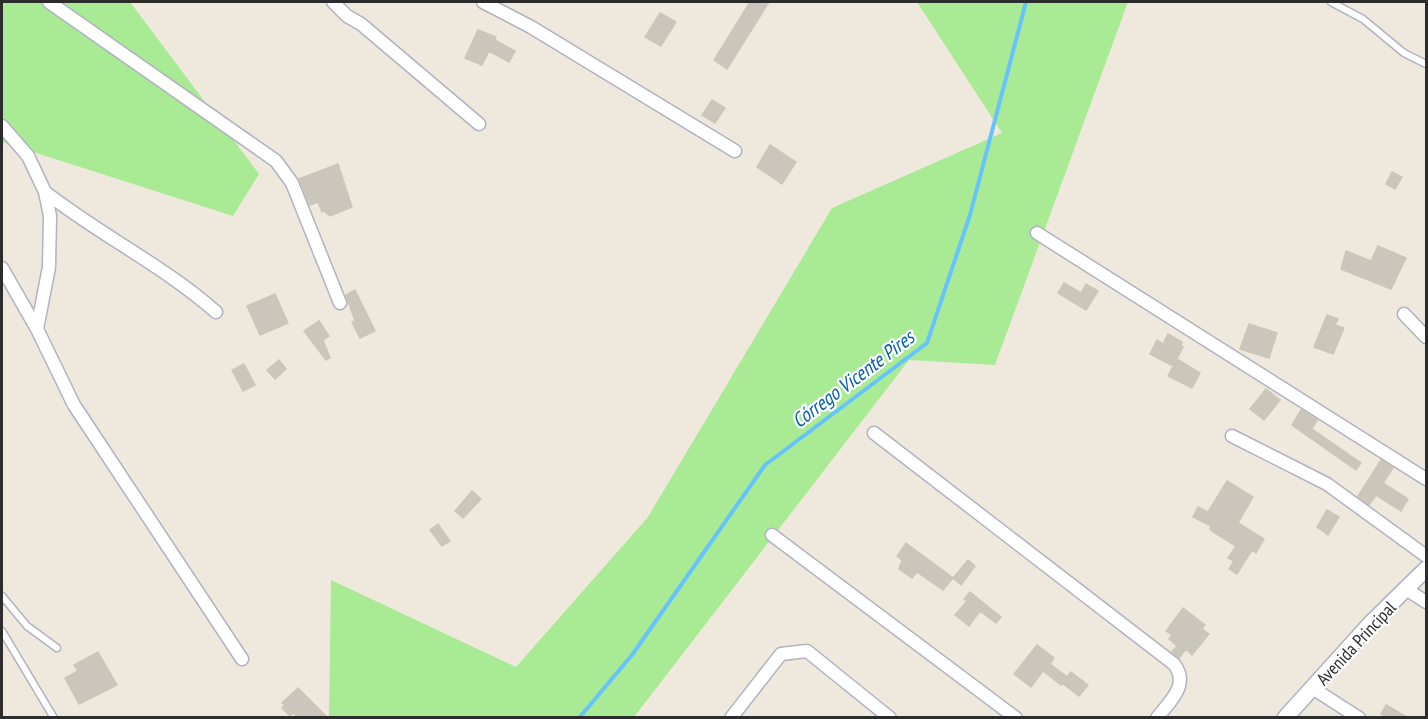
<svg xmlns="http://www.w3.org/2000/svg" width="1428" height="719" viewBox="0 0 1428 719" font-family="'PT Sans Narrow',sans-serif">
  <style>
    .green { fill: #a8eb94 }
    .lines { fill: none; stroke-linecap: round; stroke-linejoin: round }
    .stream { stroke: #66c3fb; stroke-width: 4 }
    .building { fill: #cac6bc; stroke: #cbc6b6; stroke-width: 1.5 }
    .service-casing { stroke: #b1b2c1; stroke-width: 9 }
    .minor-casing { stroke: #b1b2c1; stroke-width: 15 }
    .tertiary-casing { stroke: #b1b2c1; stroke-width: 18 }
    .service { stroke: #fff; stroke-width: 6 }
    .minor { stroke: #fff; stroke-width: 12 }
    .tertiary { stroke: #fff; stroke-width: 15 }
    .labels { text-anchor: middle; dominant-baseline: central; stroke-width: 4.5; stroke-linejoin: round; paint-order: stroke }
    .street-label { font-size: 18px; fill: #2c2c2c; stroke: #fff }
    .water-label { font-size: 20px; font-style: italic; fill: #005eac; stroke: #fff }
  </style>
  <rect width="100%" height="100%" fill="#efe9dd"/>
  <path class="green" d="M2 2H130L259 174 233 216 2 142Z
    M917 2H1128L995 365 909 360 634 717 329 718 331 580 516 667 648 517 832 208 1002 133Z"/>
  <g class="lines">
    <path class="stream" d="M579 718 632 655 765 465 927 343 970 215 1026 2"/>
  </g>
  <path class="building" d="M750 2H769L727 69 714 60Z
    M660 13 676 22 661 46 645 37Z
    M478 30 496 37 495 40 515 51 509 62 489 51 482 65 465 58Z
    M712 100 725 108 715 123 702 115Z
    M770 145 796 162 782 184 757 167Z
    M338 164 352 207 330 216 324 211 322 212 318 202 310 205 299 179Z
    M1392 172 1402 177 1395 189 1386 184Z
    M1378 246 1406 258 1391 289 1341 269 1346 251 1371 261Z
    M1064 283 1081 293 1086 284 1098 291 1086 310 1058 293Z
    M355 290 375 331 360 338 352 322 355 321 346 295Z
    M275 294 288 323 260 335 247 306Z
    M1327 315 1338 319 1335 325 1344 328 1333 354 1314 347Z
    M319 321 329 336 323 340 330 358 326 360 304 331Z
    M1249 324 1277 333 1269 358 1240 349Z
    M1168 334 1182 342 1181 345 1183 347 1173 366 1150 354 1157 340 1163 344Z
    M1177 359 1200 373 1192 388 1168 376Z
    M279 360 286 369 275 379 267 370Z
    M244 364 255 385 243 391 232 370Z
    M1266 389 1280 400 1264 420 1250 409Z
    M1301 410 1317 420 1312 429 1361 463 1356 470 1292 425Z
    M1381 460 1393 468 1383 483 1408 499 1401 511 1376 495 1369 505 1358 496Z
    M1227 481 1253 497 1238 523 1264 539 1256 553 1252 550 1237 574 1229 569 1234 561 1228 558 1236 546 1213 532 1210 529 1211 526 1193 517 1198 507 1208 512Z
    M472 491 481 499 463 518 455 511Z
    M1327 510 1339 517 1328 535 1317 527Z
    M438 524 450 541 442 546 430 530Z
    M906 543 953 578 943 590 917 572 912 578 899 569 902 560 897 556Z
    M968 560 975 566 961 585 953 578Z
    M970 592 1001 617 996 623 980 611 969 626 955 615 967 601 964 599Z
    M1183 608 1205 625 1202 629 1209 634 1192 655 1186 649 1179 658 1172 652 1177 646 1169 639 1172 635 1166 631Z
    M1037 645 1054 658 1050 664 1066 676 1061 685 1043 671 1031 687 1014 674Z
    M98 652 117 685 79 704 65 678 78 671 74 665Z
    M1071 672 1088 685 1079 696 1062 683Z
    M298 688 327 717H298L293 713 290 716 282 708 285 705 282 703Z
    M1386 705 1407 717H1386L1381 714Z"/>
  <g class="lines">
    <g class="service-casing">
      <path id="service" d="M1331 2 1363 19 1404 53 1426 64
        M2 596 27 626 57 648
        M2 631 54 718"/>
    </g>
    <g class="minor-casing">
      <path id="minor" d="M49 2 276 161 292 183 340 303
        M333 2 347 16 361 24 479 124
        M483 2 531 27 735 151
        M2 126 28 156 45 192 50 216 49 267 37 329 74 405 242 659
        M45 192C100 235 164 266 216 312
        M1037 233 1426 479
        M2 268 37 329
        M1404 314 1426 337
        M874 433 1174 664C1190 685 1170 701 1157 718
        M1232 436 1327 484 1426 556
        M772 535 1016 718
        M1406 589 1426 602
        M1314 689 1359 718
        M731 718 781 654 807 651 890 718"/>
    </g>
    <g class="tertiary-casing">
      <path id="tertiary" d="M1285 718 1370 624 1426 569"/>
    </g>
    <use href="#service" class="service"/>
    <use href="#minor" class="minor"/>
    <use href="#tertiary" class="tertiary"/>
  </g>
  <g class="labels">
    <g class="street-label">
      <text transform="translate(1356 643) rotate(-47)">Avenida Principal</text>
    </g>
    <g class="water-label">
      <text transform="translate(853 379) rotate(-37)">Córrego Vicente Pires</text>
    </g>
  </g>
  <rect width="1428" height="719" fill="none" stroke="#2c2c2c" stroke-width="6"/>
</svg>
